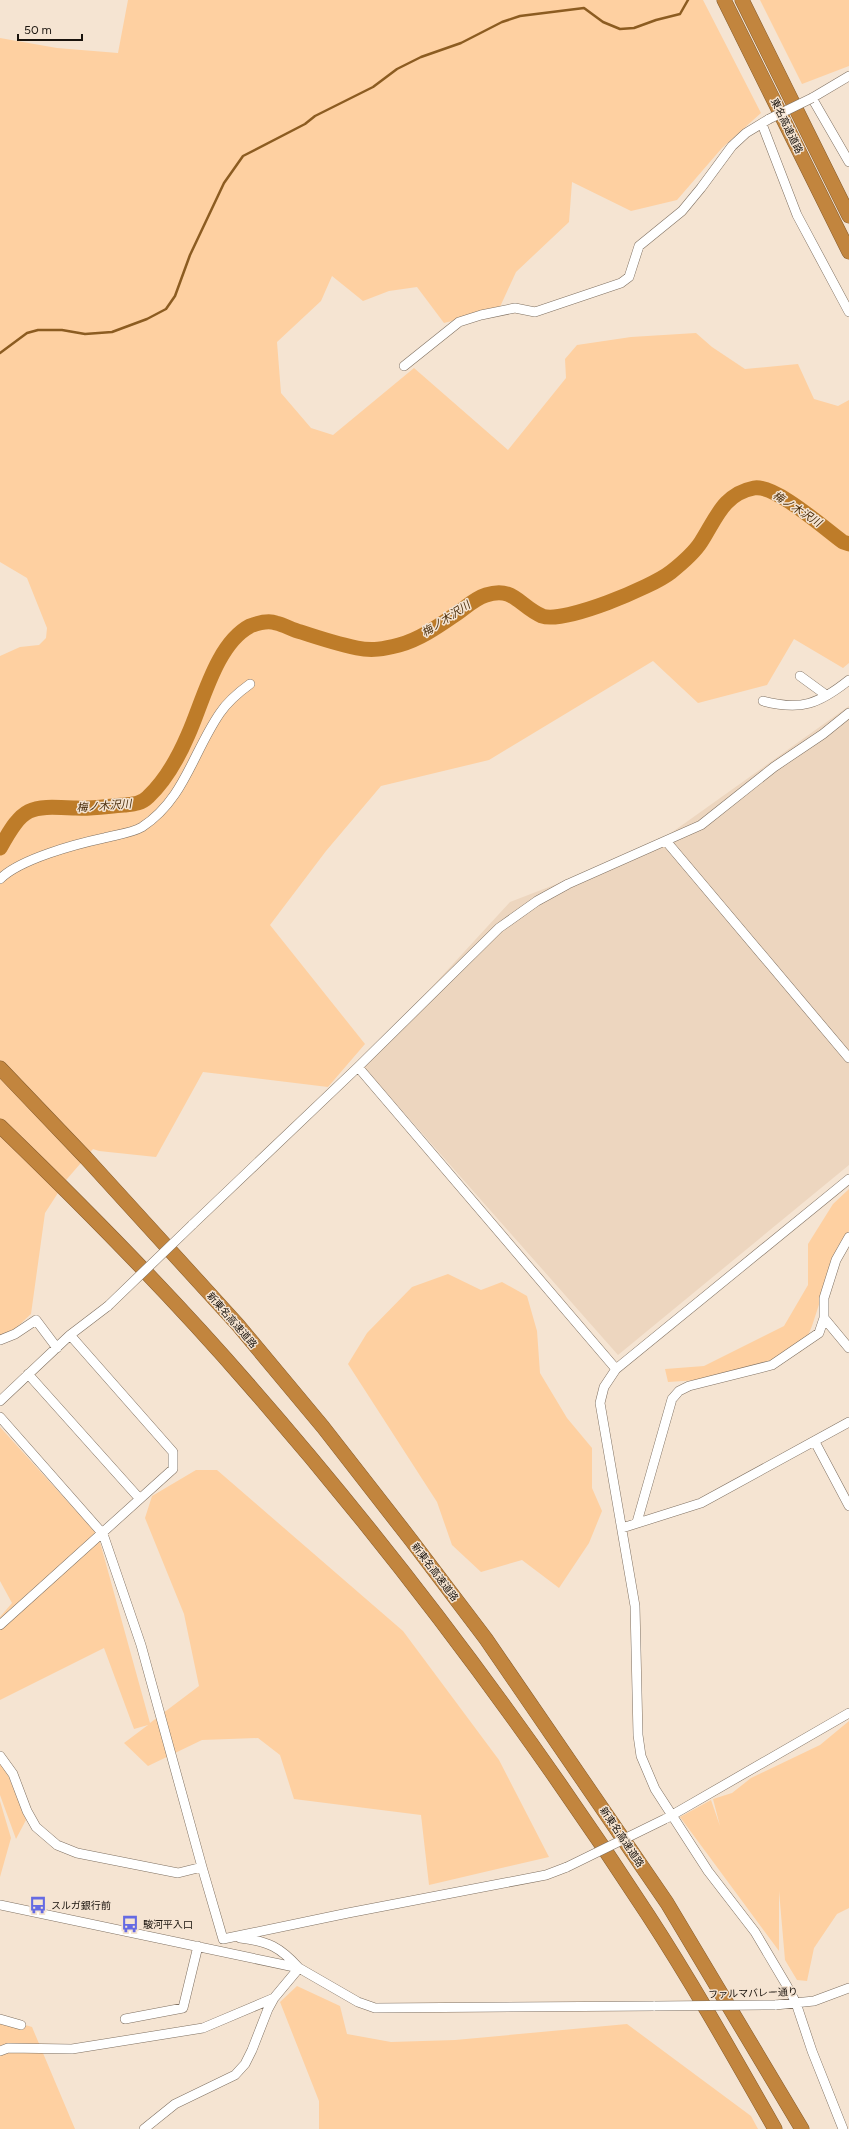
<svg xmlns="http://www.w3.org/2000/svg" width="849" height="2129" viewBox="0 0 849 2129" font-family="Figtree,'Noto Sans JP',sans-serif">
  <style>
    .built { fill: #edd6bf }
    .green { fill: #fed0a1 }
    .lines { fill: none; stroke-linecap: round; stroke-linejoin: round }
    .stream { stroke: #8c5c21; stroke-width: 2.5 }
    .river { stroke: #be7c29; stroke-width: 15 }
    .minor-casing { stroke: #7f7061; stroke-width: 10 }
    .highway-casing { stroke: #875d2d; stroke-width: 15 }
    .minor { stroke: #fff; stroke-width: 9 }
    .highway { stroke: #c2853e; stroke-width: 14 }
    .minor-bridge-casing { stroke: #7f7061; stroke-width: 10; stroke-linecap: butt }
    .minor-bridge { stroke: #fff; stroke-width: 9 }
    .labels { text-anchor: middle; dominant-baseline: central; stroke-width: 3; stroke-linejoin: round; paint-order: stroke }
    .street-label { font-size: 10px; fill: #19130d; stroke: #f5e4d2 }
    .poi-label { font-size: 10px; fill: #19130d; stroke: #f5e4d2; text-anchor: start }
    .water-label { font-size: 11px; font-style: italic; fill: #4b2f0d; stroke: #f5e4d2 }
  </style>
  <rect width="100%" height="100%" fill="#f5e4d2"/>
  <path class="built" d="M849 706V1165L618 1355 361 1064 510 902 650 848Z"/>
  <path class="green" d="M128 0H703L761 113 722 148 677 200 631 211 572 182 569 222 516 272 499 309 444 323 417 287 389 291 363 301 332 276 321 301 277 342 281 393 311 428 333 435 414 368 508 450 566 378 565 359 577 345 631 337 696 333 712 347 745 369 798 364 814 399 838 406 849 400V663L843 668 794 639 767 685 698 703 653 661 489 760 381 786 326 851 270 925 365 1044 328 1087 203 1072 156 1157 99 1151 93 1149 67 1179 45 1213 31 1314 0 1343V656L20 647 39 645 46 638 47 628 27 578 0 562V38L57 48 118 53Z
    M760 0H849V66L802 84Z
    M849 1189V1231L838 1246 812 1326 801 1352 699 1380 668 1382 665 1369 704 1366 784 1326 808 1285V1244L833 1204Z
    M448 1274 481 1290 502 1282 527 1296 537 1331 540 1373 567 1418 592 1448V1488L602 1511 589 1543 559 1588 522 1560 481 1572 452 1545 437 1502 348 1364 367 1333 412 1287Z
    M0 1427 98 1535 150 1723 199 1686 184 1614 145 1518 152 1496 196 1470H217L403 1631 499 1760 549 1857 429 1885 421 1815 294 1799 280 1755 258 1738 202 1740 148 1766 124 1743 148 1725 134 1729 104 1648 0 1700V1617L12 1603 0 1581Z
    M849 1721V1908L837 1914 814 1948 807 1981 797 1980 785 1960 779 1891V1951L680 1817 711 1800 720 1826 713 1799 732 1793 751 1778 820 1745Z
    M0 1760 6 1770 26 1820 16 1839 0 1795Z
    M0 1801 11 1838 0 1877Z
    M297 1986 340 2006 347 2034 391 2042 455 2040 627 2024 751 2116 758 2129H319V2101L280 2002Z
    M0 2017 32 2027 75 2129H0Z"/>
  <g class="lines">
    <path class="stream" d="M0 353 27 333 38 330H62L85 334 112 332 147 319 166 309 175 296 190 255 224 183 243 156 305 124 315 116 373 87 397 69 421 57 461 43 502 22 520 16 584 8 603 22 620 29 634 28 656 20 680 14 688 0"/>
    <path class="river" d="M0 848C24 805 29 806 76 808 92 809 108 806 124 805 133 804 141 804 148 797 165 781 179 756 188 735 203 702 216 644 250 626 258 623 268 620 276 623 285 625 292 630 301 632 319 638 338 644 357 648 372 651 384 649 399 645 421 639 440 625 459 612 467 606 476 598 486 595 514 586 519 606 542 616 564 624 652 587 671 572 681 564 694 553 701 542 716 519 723 494 754 488 775 484 825 529 843 542L849 544"/>
    <g class="minor-casing">
      <path id="minor" d="M849 76 812 98 849 162
        M762 124 797 215 849 312
        M404 366 459 322 481 315 515 308 535 312 621 283 629 277 639 246 682 211 701 188 732 146 746 133 769 119
        M800 676 826 695
        M763 701C801 711 819 704 849 680
        M666 841 849 1058
        M0 879C20 859 76 844 104 838 115 835 132 833 142 827 184 800 193 752 220 713 228 701 239 692 250 684
        M358 1067 616 1369
        M192 1225 358 1067 499 928 537 901 568 884 701 825 774 767 823 734 849 713
        M824 1318 849 1348
        M0 1340 15 1334 36 1320 57 1348
        M28 1374 139 1498
        M0 1401 70 1335 108 1306
        M0 1417 103 1534 141 1645 202 1867 223 1939 348 1913 546 1875 567 1867
        M815 1442 849 1506
        M637 1522 672 1399 679 1391 689 1386 772 1365 819 1333 824 1318V1298L836 1260 849 1237
        M622 1528 701 1503 849 1422
        M0 1625 173 1469V1452L70 1335
        M0 1756 13 1774 27 1811 36 1827 57 1845 77 1853 178 1873 202 1867
        M667 1818 849 1713
        M0 1905 299 1968 358 2002 375 2008 655 2006
        M775 2005 814 2001 849 1988
        M0 2019 21 2025
        M125 2019 183 2008 198 1946
        M0 2051 8 2048 72 2049 203 2028 274 1998
        M144 2129 175 2104 235 2075 245 2064 252 2050 268 2009 274 1998 299 1968C280 1947 268 1941 240 1938
        M843 2129 812 2051 796 2003 787 1986 755 1932 708 1871 655 1789 641 1756 638 1735 635 1606 600 1403 604 1387 616 1369 849 1179"/>
    </g>
    <g class="highway-casing">
      <path id="highway" d="M724 0 849 252
        M742 0 849 216
        M0 1068 86 1158 238 1325 323 1427 411 1540 486 1639 667 1903 802 2129
        M0 1126C86 1209 170 1294 248 1384 394 1551 527 1729 648 1915 693 1984 734 2057 775 2129"/>
    </g>
    <use href="#minor" class="minor"/>
    <use href="#highway" class="highway"/>
    <g class="minor-bridge-casing">
      <path id="minor-bridge" d="M769 119 812 98
        M108 1306 192 1225
        M567 1867 665 1819
        M655 2006 775 2005"/>
    </g>
    <use href="#minor-bridge" class="minor-bridge"/>
  </g>
  <defs>
    <g id="bus-bare" transform="scale(1.38)"><path d="M-5-6H5V4H4V6H2V4H-2V6H-4V4H-5ZM-3.5-4V0h7V-4ZM-3.5 1.2v1.5H-2V1.2ZM2 1.2v1.5H3.5V1.2Z" fill="#656ae3" stroke="#f5e4d2" stroke-width="2.5" paint-order="stroke"/></g>
  </defs>
  <g fill-rule="evenodd">
    <use href="#bus-bare" x="38" y="1905"/>
    <use href="#bus-bare" x="130" y="1924"/>
  </g>
  <g class="labels">
    <g class="street-label">
      <text transform="translate(787 126) rotate(64)">東名高速道路</text>
      <text transform="translate(232 1320) rotate(49)">新東名高速道路</text>
      <text transform="translate(435 1572) rotate(53)">新東名高速道路</text>
      <text transform="translate(622 1837) rotate(56)">新東名高速道路</text>
      <text transform="translate(753 1993) rotate(-2)">ファルマバレー通り</text>
    </g>
    <g class="poi-label">
      <text x="51" y="1905">スルガ銀行前</text>
      <text x="143" y="1924">駿河平入口</text>
    </g>
    <g class="water-label">
      <text transform="translate(797 509) rotate(33)">梅ノ木沢川</text>
      <text transform="translate(446 619) rotate(-33)">梅ノ木沢川</text>
      <text transform="translate(104 806) rotate(-4)">梅ノ木沢川</text>
    </g>
  </g>
  <path d="M18 34v6h64v-6" fill="none" stroke="#19130d" stroke-width="2"/>
  <text x="24" y="34" font-size="12" fill="#19130d" stroke="#f5e4d2" stroke-width="3" paint-order="stroke">50 m</text>
</svg>
